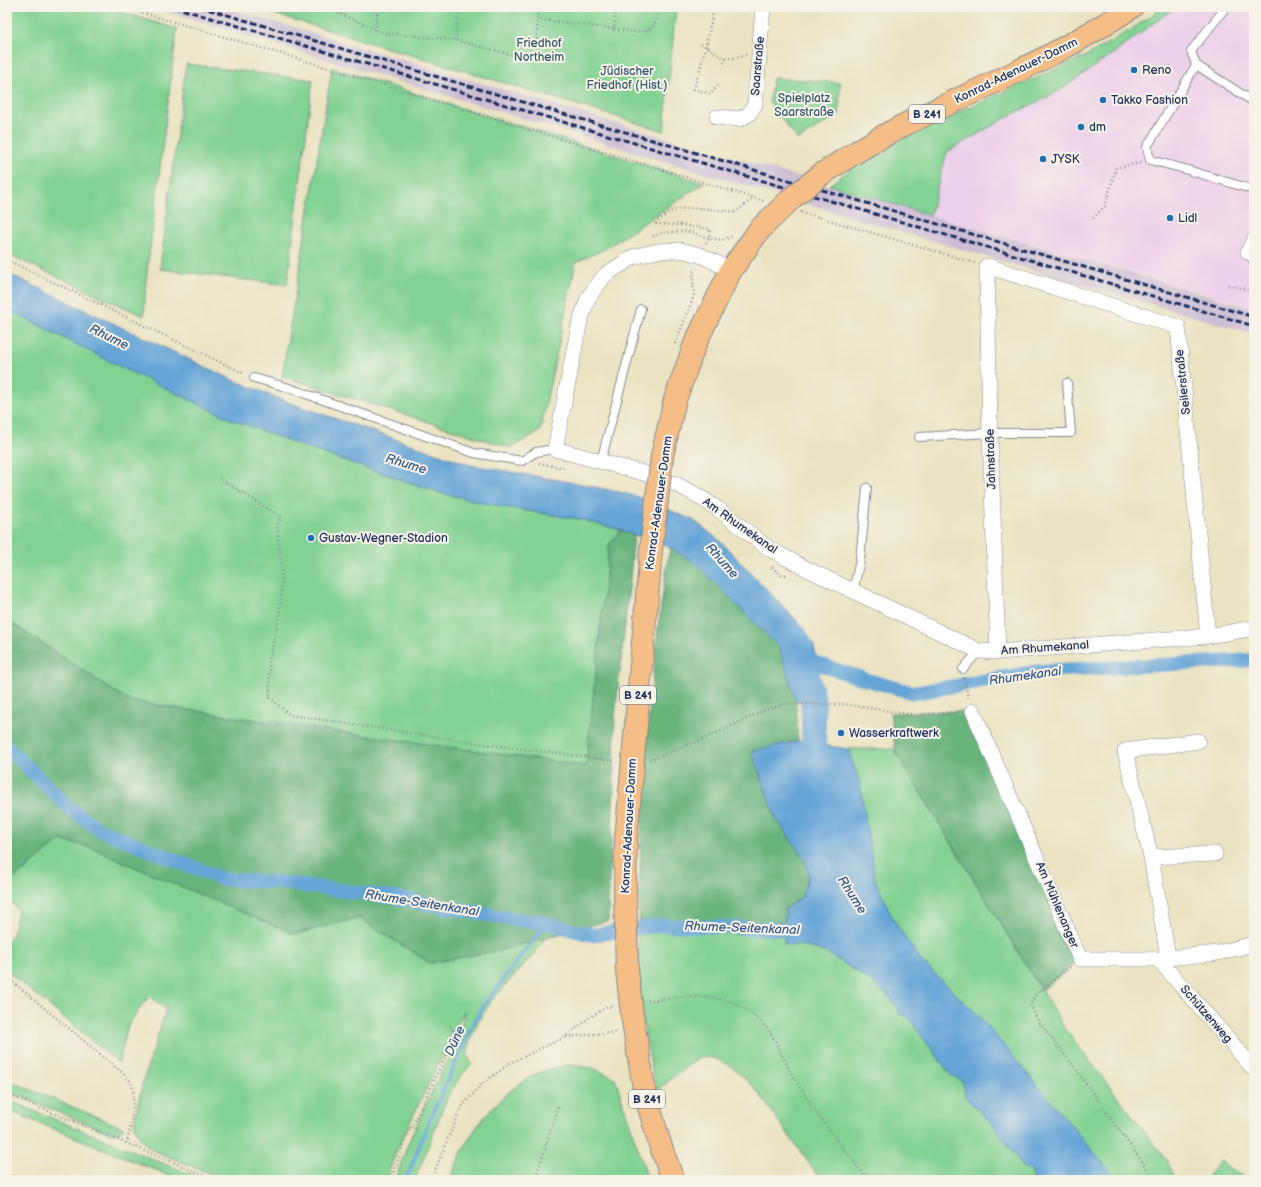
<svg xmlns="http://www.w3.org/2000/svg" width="1261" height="1187" viewBox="0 0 1261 1187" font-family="'Balsamiq Sans',sans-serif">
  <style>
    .built { fill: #edd0e9 }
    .industrial { fill: #ccbed4 }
    .green { fill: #81d191; stroke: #4e8078 }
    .forest { fill: #68b37b; stroke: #42716c }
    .water { fill: #65a4d7; stroke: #406a9a }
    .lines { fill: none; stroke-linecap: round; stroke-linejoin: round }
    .stream { stroke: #65a4d7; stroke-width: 4 }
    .canal { stroke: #65a4d7; stroke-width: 14 }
    .river { stroke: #65a4d7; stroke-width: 25 }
    .lane-casing { stroke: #828990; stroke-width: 10 }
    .street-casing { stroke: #828990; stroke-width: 16 }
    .primary-casing { stroke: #828990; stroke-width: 24 }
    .path { stroke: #828990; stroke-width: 2.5; stroke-dasharray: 1 3; stroke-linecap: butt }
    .lane { stroke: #fff; stroke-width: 8 }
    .street { stroke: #fff; stroke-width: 15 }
    .primary { stroke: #f6be87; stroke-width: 22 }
    .rail { stroke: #1b2f5e; stroke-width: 3; stroke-dasharray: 6 3; stroke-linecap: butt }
    .primary-bridge-casing { stroke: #828990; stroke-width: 24; stroke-linecap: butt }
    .primary-bridge { stroke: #f6be87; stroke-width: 22 }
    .poi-dot { fill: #1f6fb2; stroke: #f7f3e8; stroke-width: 1.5 }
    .labels { text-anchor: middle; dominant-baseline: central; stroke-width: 4; stroke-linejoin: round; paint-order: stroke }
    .shield { fill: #f7f3e8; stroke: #5d6a87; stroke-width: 1 }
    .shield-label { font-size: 11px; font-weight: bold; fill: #1b2f5e }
    .park-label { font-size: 12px; fill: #34586b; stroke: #f7f3e8 }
    .street-label { font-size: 12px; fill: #1b2f5e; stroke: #f7f3e8 }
    .poi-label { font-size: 12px; fill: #1b2f5e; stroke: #f7f3e8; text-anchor: start }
    .water-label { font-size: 13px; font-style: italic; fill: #355888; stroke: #f7f3e8 }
  </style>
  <rect width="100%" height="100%" fill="#f7f3e8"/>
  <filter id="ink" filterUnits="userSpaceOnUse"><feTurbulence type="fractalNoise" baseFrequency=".025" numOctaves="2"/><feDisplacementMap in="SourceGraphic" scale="8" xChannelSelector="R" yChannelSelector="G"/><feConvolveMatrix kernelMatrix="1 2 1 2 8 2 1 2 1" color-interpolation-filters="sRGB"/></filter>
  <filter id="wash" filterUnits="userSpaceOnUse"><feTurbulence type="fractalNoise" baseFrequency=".012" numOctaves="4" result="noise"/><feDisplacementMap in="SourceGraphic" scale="16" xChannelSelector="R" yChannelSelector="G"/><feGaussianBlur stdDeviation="0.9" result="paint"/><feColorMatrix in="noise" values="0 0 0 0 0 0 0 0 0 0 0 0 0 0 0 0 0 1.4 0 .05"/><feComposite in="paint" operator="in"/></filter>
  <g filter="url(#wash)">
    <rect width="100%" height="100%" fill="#eae3c1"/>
    <path class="built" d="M1175 7H1254V308L930 215 947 152 1011 115 1059 91 1121 48Z"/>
    <path class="industrial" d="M151 7H224L782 172 1254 309V334L904 233Z"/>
    <path class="green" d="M7 7H105L177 29 146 281 144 316 7 254Z
      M251 7H676L664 131Z
      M1164 7H1175L1121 48 1059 91 1011 115 947 152 930 215 829 185 858 164 887 146 931 124 1086 56 1127 32Z
      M186 64 313 80 287 285 160 269Z
      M332 68 704 183 605 249 576 262 540 431 511 448 282 376Z
      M773 78 833 82V83H840L839 114 798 140 769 102Z
      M7 309 127 370 316 451 441 493 504 507 579 519 621 530 609 545 586 766 317 729 129 701 7 620Z
      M798 741 848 749H894L1065 1029 1166 1159 1176 1180H821L755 1088 730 1065 713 1058 699 1057 656 1091 643 1023 637 953 639 920 785 923V909L803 857 776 818Z
      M60 840 93 848 130 865 294 934 359 918 430 962 530 938H545L533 955 492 1000 478 1022 470 1040 467 1056 472 1063 459 1079 449 1094 442 1110 415 1180H395L408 1144 430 1095 452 1051 463 1020 464 1011 398 1147 386 1180H226L152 1150 139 1137 134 1124 142 1085 166 1009 149 996 128 1025 119 1063 7 971V942L13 934 18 910 7 896V885Z
      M567 1065 593 1068 615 1078 648 1180H450C457 1163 464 1145 474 1131 490 1107 518 1080 546 1070 553 1068 560 1067 567 1065Z
      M7 1080 124 1128 119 1132 110 1133 7 1091Z
      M7 1100 205 1180H180L7 1110Z
      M1221 1161 1233 1171 1249 1180H1204Z"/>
    <path class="forest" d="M621 530 634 535 630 579 615 716 613 813 609 882 608 921 497 951 430 963 359 918 294 934 130 865 93 848 60 840 7 885V620L129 701 317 729 586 766 609 545Z
      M670 547 695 562 779 647 796 701 798 741 752 752 776 818 803 857 809 874 802 897 785 909V923L639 920C640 828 646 735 656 644 660 611 665 579 670 547Z
      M973 711 1080 959 1042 990 896 753 890 713Z"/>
    <path class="water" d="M7 273 231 379 293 404 471 465 587 485 636 496 693 520 719 540 804 628 814 645 824 701H796L779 647 695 563 666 545 634 535 621 530 579 519 504 507 441 493 316 451 233 420 127 370 7 309Z
      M798 741 848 749 860 783 875 879 893 919 921 961 978 1015 1117 1180H1034L1031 1171 1023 1167 993 1124 965 1097 963 1081 951 1075 907 1016 900 1014 892 999 867 978 825 952 806 946 784 944 785 909 802 897 809 874 803 857 776 818 752 751Z"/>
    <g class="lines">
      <path class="stream" d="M406 1180 427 1126 473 1024 484 1005 546 923"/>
      <path class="canal" d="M803 659 867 680 914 693 1039 671 1254 660
        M7 747 69 808 100 830 222 879 285 883 397 898 501 917 546 923 593 935 661 925 804 930"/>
      <path class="river" d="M805 668 813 698 814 756 818 777"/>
    </g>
  </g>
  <g filter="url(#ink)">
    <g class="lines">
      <g class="lane-casing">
        <path id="lane" d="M1226 7 1191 51 1196 65 1254 102
          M1196 65 1147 147 1150 160 1181 168 1254 190
          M1248 252 1254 262
          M254 378 286 387 474 453 522 461 536 452 555 449
          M919 437 990 433H1071L1067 383
          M601 461 641 309
          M853 591 860 560 867 488
          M963 669 979 651"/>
      </g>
      <g class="street-casing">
        <path id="street" d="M717 117 740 119 749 114 755 104 763 7
          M1248 252 1254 240
          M731 270 700 255 680 250 657 251 633 257 605 275 588 298 579 325 555 449 643 473 676 484 698 496 718 509 768 548 805 568 979 651 998 652 1208 636 1254 628
          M998 652 990 433 987 266 1178 327 1208 636
          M973 711 1080 959H1158L1218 953 1254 944
          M1198 741 1125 751 1151 857 1215 854
          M1151 857 1168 957
          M1158 959 1254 1069"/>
      </g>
      <g class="primary-casing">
        <path id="primary" d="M822 174C849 156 876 139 906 124 982 87 1061 55 1132 7
          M662 456 675 400 695 344 731 270 760 229
          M626 840 651 550
          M632 1015 645 1094 661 1147 673 1180"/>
      </g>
      <path class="path" d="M123 7 319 65 764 201
        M314 7 329 9 384 33 455 40 524 58 536 52 538 7
        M714 7 706 46 694 89 711 94 718 85
        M706 8 713 9 724 7
        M537 19 614 29 616 7
        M614 29C638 32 656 39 659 7
        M375 30 378 7
        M455 40 459 7
        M701 44C710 47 718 57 727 58 733 59 741 56 747 55
        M724 63 726 58
        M801 212 975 263
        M1093 218 1105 206 1116 168 1140 163
        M653 236 662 233 686 231 709 238 710 229 681 225 654 224C659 220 665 214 672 211 688 205 718 210 735 212L753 199
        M706 243 709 238 722 240 733 236
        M7 260 245 374
        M1228 285 1254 291
        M675 344 694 296 693 272 695 268
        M539 463 565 468
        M219 478 281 517 277 526 281 560 282 585 279 617 269 661 270 698 290 715 483 744 587 757 614 761
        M772 567 781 575H788
        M964 678 968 698
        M650 760 701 740 770 708 787 704H844L915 715 960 712
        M1070 967 1036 994 1030 1004 1039 1022 1075 1068 1155 1180
        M7 977 118 1069C122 1073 129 1078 131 1083 137 1094 130 1130 127 1143
        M648 1001C695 994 739 989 770 1033 780 1048 786 1066 796 1081 817 1116 843 1148 868 1180
        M566 1037 618 1032
        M7 1094 216 1180
        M391 1180 402 1147 451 1045 455 1036 450 1026
        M431 1180 448 1138 463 1105 482 1084 510 1063 565 1037 590 1017 607 1007 614 1006
        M535 1180 558 1106"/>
      <use href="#lane" class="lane"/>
      <use href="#street" class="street"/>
      <use href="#primary" class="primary"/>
      <path class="rail" d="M174 7 1254 326
        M200 7 1254 317"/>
      <g class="primary-bridge-casing">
        <path id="primary-bridge" d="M760 229 793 197 822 174
          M651 550 662 456
          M626 840 625 889 627 970 632 1015"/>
      </g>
      <use href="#primary-bridge" class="primary-bridge"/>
    </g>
  </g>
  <g class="poi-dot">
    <circle cx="1134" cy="70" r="4"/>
    <circle cx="1103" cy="100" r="4"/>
    <circle cx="1081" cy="127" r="4"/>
    <circle cx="1043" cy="159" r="4"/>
    <circle cx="1170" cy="218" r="4"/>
    <circle cx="311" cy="538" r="4"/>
    <circle cx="841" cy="733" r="4"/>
  </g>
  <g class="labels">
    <g class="shield">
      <rect x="909" y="105" width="36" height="18" rx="3"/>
      <rect x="620" y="686" width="36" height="18" rx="3"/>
      <rect x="629" y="1090" width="36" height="18" rx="3"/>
    </g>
    <g class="shield-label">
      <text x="927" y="114">B 241</text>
      <text x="638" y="695">B 241</text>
      <text x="647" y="1099">B 241</text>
    </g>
    <g class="park-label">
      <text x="539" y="43">Friedhof<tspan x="539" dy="14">Northeim</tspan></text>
      <text x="627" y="71">Jüdischer<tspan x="627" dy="14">Friedhof (Hist.)</tspan></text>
      <text x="804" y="98">Spielplatz<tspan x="804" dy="14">Saarstraße</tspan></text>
    </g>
    <g class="street-label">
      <text transform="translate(758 66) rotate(-85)">Saarstraße</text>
      <text transform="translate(1016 71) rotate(-26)">Konrad-Adenauer-Damm</text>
      <text transform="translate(1183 382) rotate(-96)">Seilerstraße</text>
      <text transform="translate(991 459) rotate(-92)">Jahnstraße</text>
      <text transform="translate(659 503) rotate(-82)">Konrad-Adenauer-Damm</text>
      <text transform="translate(740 526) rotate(35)">Am Rhumekanal</text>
      <text transform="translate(1045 648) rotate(-4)">Am Rhumekanal</text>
      <text transform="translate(629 826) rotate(-87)">Konrad-Adenauer-Damm</text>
      <text transform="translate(1057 905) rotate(67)">Am Mühlenanger</text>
      <text transform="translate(1206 1014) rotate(49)">Schützenweg</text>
    </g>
    <g class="poi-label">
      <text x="1142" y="70">Reno</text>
      <text x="1111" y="100">Takko Fashion</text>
      <text x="1089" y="127">dm</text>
      <text x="1051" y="159">JYSK</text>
      <text x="1178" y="218">Lidl</text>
      <text x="319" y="538">Gustav-Wegner-Stadion</text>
      <text x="849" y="733">Wasserkraftwerk</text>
    </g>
    <g class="water-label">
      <text transform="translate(109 337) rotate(26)">Rhume</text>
      <text transform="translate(406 464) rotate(17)">Rhume</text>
      <text transform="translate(722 561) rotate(48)">Rhume</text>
      <text transform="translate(1025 676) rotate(-8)">Rhumekanal</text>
      <text transform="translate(852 895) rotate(57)">Rhume</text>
      <text transform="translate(422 903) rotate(9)">Rhume-Seitenkanal</text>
      <text transform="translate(742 928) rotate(2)">Rhume-Seitenkanal</text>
      <text transform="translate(455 1041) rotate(-66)">Düne</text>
    </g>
  </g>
  <rect width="1261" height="1187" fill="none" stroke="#f7f3e8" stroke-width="24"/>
</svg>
